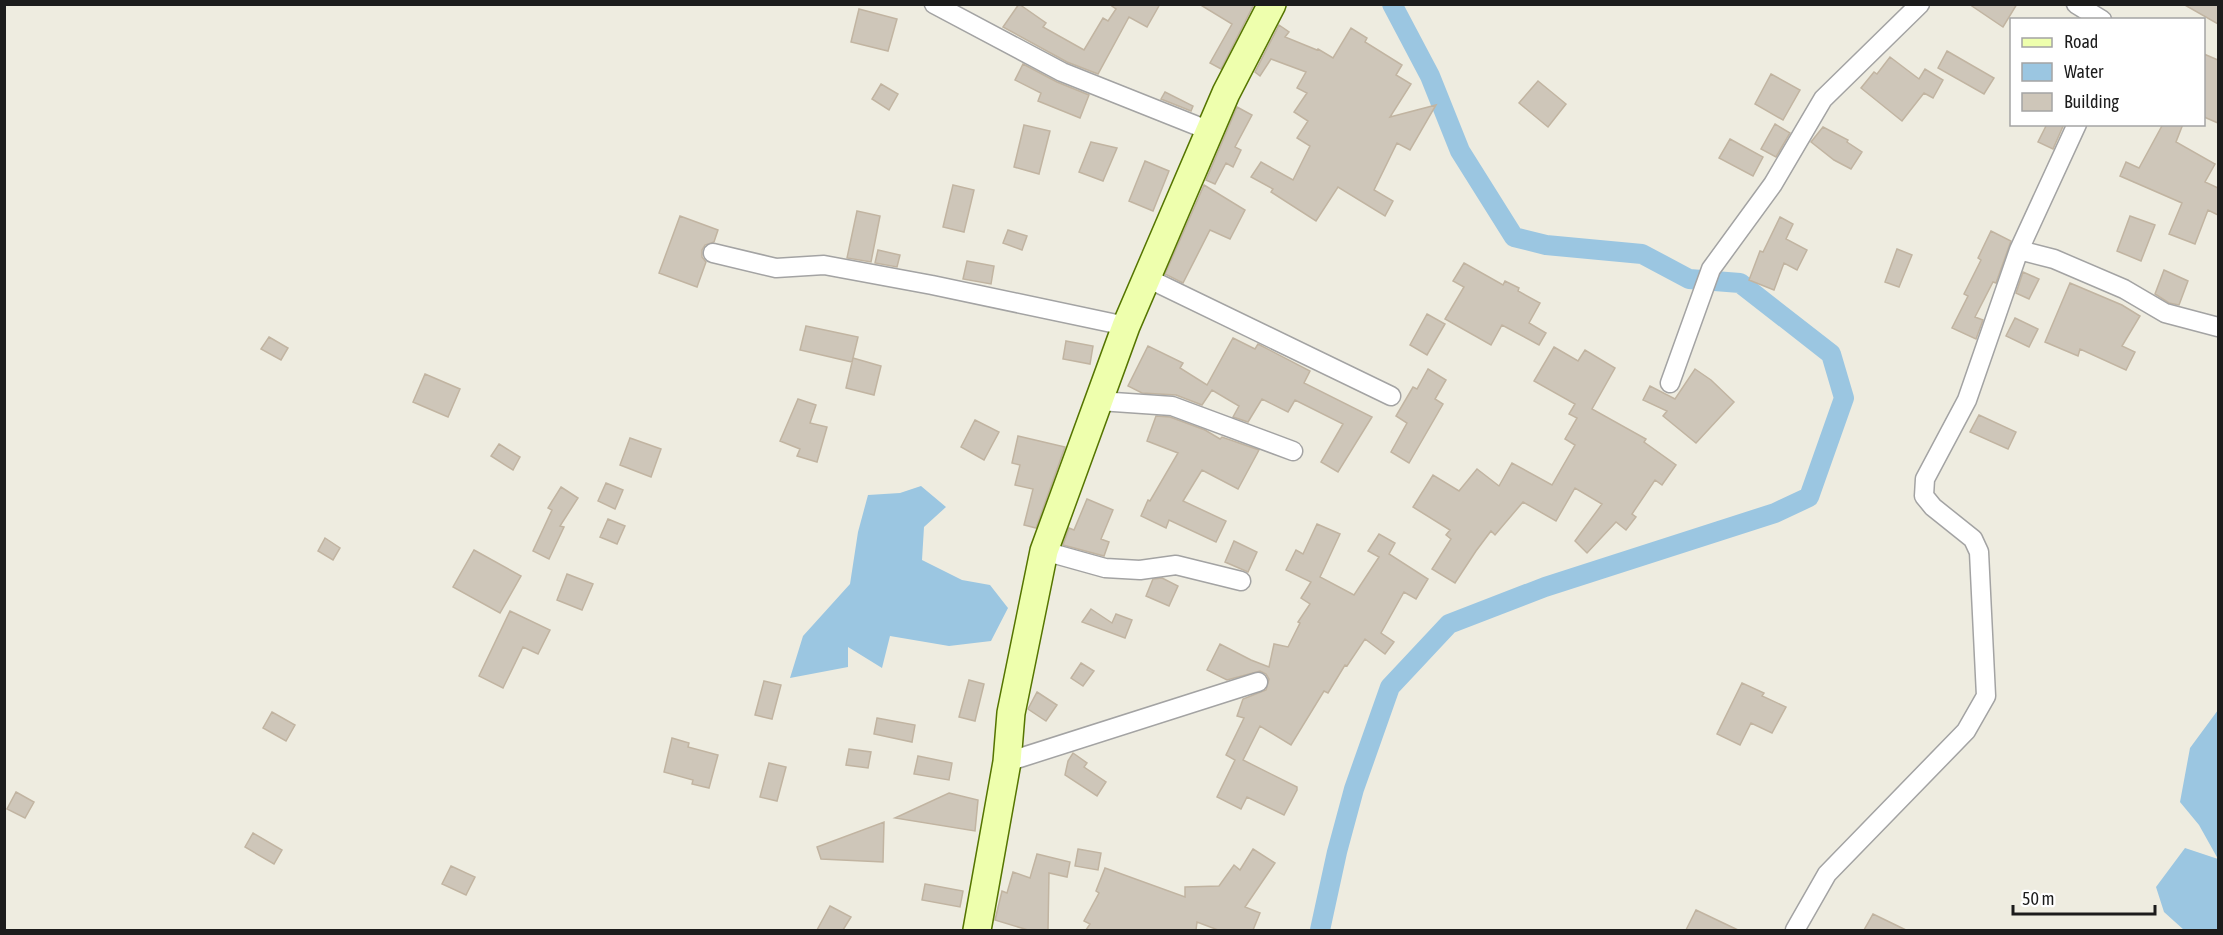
<svg xmlns="http://www.w3.org/2000/svg" width="2223" height="935" viewBox="0 0 2223 935" font-family="'Asap Condensed',sans-serif">
  <style>
    .water { fill: #9bc6e1 }
    .lines { fill: none; stroke-linecap: round; stroke-linejoin: round }
    .canal { stroke: #9bc6e1; stroke-width: 20 }
    .building { fill: #cec6b9; stroke: #c1b4a1; stroke-width: 1.5 }
    .street-casing { stroke: #a3a3a3; stroke-width: 21 }
    .secondary-casing { stroke: #557500; stroke-width: 30 }
    .street { stroke: #fff; stroke-width: 18 }
    .secondary { stroke: #eeffad; stroke-width: 27 }
  </style>
  <rect width="100%" height="100%" fill="#eeece0"/>
  <path class="water" d="M921 486 946 507 924 527 922 560 962 580 990 585 1008 608 991 641 949 646 890 636 882 668 848 647V667L790 678 803 636 850 584 858 532 868 495 900 493Z
    M2218 710V930H2184L2164 912 2156 887 2185 848 2218 859 2199 825 2180 802 2190 748Z"/>
  <g class="lines">
    <path class="canal" d="M1320 930 1337 852 1354 789 1390 687 1449 624 1545 587 1775 513 1809 497 1844 398 1831 354 1740 283 1689 279 1642 254 1546 245 1514 237 1460 151 1430 76 1392 4"/>
  </g>
  <path class="building" d="M1019 4 1046 23 1043 27 1084 50 1103 18 1108 21 1116 9 1109 4H1160L1147 27 1129 17 1098 74 1067 62 1003 27Z
    M1199 4H1254L1221 69 1210 63 1232 24Z
    M1969 4H2017L2003 27Z
    M2183 4H2218V24Z
    M859 9 897 19 888 51 851 42Z
    M1279 25 1289 32 1285 37 1317 50 1318 49 1333 58 1351 28 1367 38 1365 42 1402 65 1396 75 1411 84 1390 117 1436 105 1410 150 1397 143 1374 190 1393 201 1385 216 1338 187 1316 221 1271 192 1273 189 1251 177 1261 162 1293 180 1310 146 1297 138 1308 121 1294 112 1307 93 1297 88 1306 72 1271 59 1260 76 1255 72Z
    M1947 51 1994 78 1984 94 1938 68Z
    M2204 54 2218 60V123L2204 117Z
    M1890 57 1919 79 1925 69 1943 80 1933 98 1924 93 1902 121 1861 88 1874 72 1877 74Z
    M1023 64 1057 82 1089 95 1080 118 1038 101 1041 93 1015 80Z
    M1771 74 1800 90 1783 120 1755 104Z
    M1538 81 1566 104 1548 127 1519 103Z
    M881 84 898 94 889 110 872 99Z
    M1165 92 1193 106 1191 111 1161 99Z
    M1237 107 1252 115 1235 147 1241 150 1233 167 1226 163 1215 184 1206 180Z
    M1775 124 1790 133 1776 157 1761 149Z
    M2047 124H2064L2053 149 2038 142Z
    M2163 124H2183L2176 142 2215 164 2205 182 2218 188V215L2208 210 2195 244 2169 234 2182 203 2120 176 2126 162 2139 168Z
    M1024 125 1050 131 1039 174 1014 167Z
    M1823 127 1848 140 1847 142 1862 152 1851 169 1834 160 1811 142Z
    M1730 139 1763 157 1753 176 1719 158Z
    M1091 142 1117 148 1103 181 1079 172Z
    M1145 161 1169 171 1153 211 1129 201Z
    M953 185 974 190 964 232 943 227Z
    M1204 185 1245 210 1230 239 1210 230 1183 283 1165 274Z
    M857 211 880 216 871 262 847 258Z
    M680 216 718 230 714 242 705 245 702 250V257L706 262 697 287 659 273Z
    M2130 216 2155 225 2141 261 2117 251Z
    M1780 217 1793 224 1786 239 1807 250 1797 270 1784 263 1774 290 1749 280 1760 251 1763 252Z
    M1008 230 1027 236 1022 250 1003 243Z
    M1991 231 2011 241 1996 283 1993 282 1975 317 1983 320 1976 339 1952 328 1968 296 1964 294 1981 260 1978 258Z
    M1897 249 1912 255 1899 287 1885 282Z
    M878 250 900 255 897 267 875 263Z
    M967 261 994 266 991 284 963 279Z
    M1464 263 1503 285 1505 281 1519 288 1518 291 1540 303 1529 323 1546 333 1539 345 1502 325 1491 345 1445 319 1464 287 1453 281Z
    M2164 270 2188 281 2179 305 2169 303 2155 294Z
    M2023 272 2039 279 2029 299 2016 293Z
    M2070 283 2122 305 2140 316 2122 346 2135 352 2126 370 2080 349 2078 356 2045 342Z
    M1427 314 1445 324 1427 355 1410 345Z
    M2015 318 2038 329 2029 347 2006 336Z
    M806 326 858 337 852 362 800 350Z
    M269 337 288 348 281 360 261 349Z
    M1233 338 1255 349 1258 344 1310 371 1304 383 1372 417 1338 472 1321 462 1343 424 1295 400 1288 412 1262 399 1248 422 1233 417 1239 406 1212 390 1202 405 1176 395 1142 393 1128 386 1148 346 1183 363 1180 368 1207 385Z
    M1066 341 1093 346 1090 364 1063 359Z
    M1554 347 1578 361 1585 350 1615 368 1592 409 1646 439 1644 442 1676 465 1662 485 1655 480 1632 514 1636 517 1626 530 1616 522 1587 553 1575 541 1602 504 1575 488 1556 521 1523 502 1495 535 1491 531 1476 551 1455 583 1432 569 1451 539 1446 535 1450 530 1413 507 1433 475 1459 491 1477 469 1499 486 1512 463 1552 485 1575 445 1565 439 1577 418 1569 414 1575 404 1534 381Z
    M853 358 881 366 874 395 846 388Z
    M1428 369 1446 380 1435 399 1443 404 1409 463 1391 452 1407 423 1396 416 1413 387 1417 389Z
    M1695 369 1711 380 1734 402 1696 443 1663 416 1667 411 1643 400 1650 386 1675 399Z
    M425 374 460 389 448 417 413 402Z
    M798 399 816 405 810 423 827 427 817 462 797 456 800 449 780 441Z
    M1979 415 2016 432 2008 449 1970 432Z
    M1156 416 1170 417 1205 430 1220 439 1222 437 1259 450 1238 489 1202 470 1183 501 1226 521 1216 542 1169 520 1166 528 1141 516 1148 500 1150 501 1178 453 1147 441Z
    M975 420 999 432 984 460 961 447Z
    M1018 436 1065 447 1036 528 1024 525 1033 489 1015 485 1020 465 1012 463Z
    M630 438 661 449 651 477 620 465Z
    M499 444 520 457 513 470 491 456Z
    M606 483 623 490 615 509 598 501Z
    M561 487 578 498 560 526 564 527 549 559 533 551 552 510 548 508Z
    M1087 499 1113 510 1101 539 1109 542 1104 556 1063 545 1069 528 1074 530Z
    M608 519 625 526 617 544 600 537Z
    M1317 524 1340 534 1320 577 1354 595 1379 557 1368 551 1379 534 1395 543 1389 554 1428 579 1416 599 1404 592 1381 633 1394 642 1385 654 1365 639 1347 666 1345 665 1328 693 1324 691 1291 745 1260 726 1243 760 1297 787V790L1284 815 1247 797 1241 809 1217 797 1235 760 1226 755 1244 718 1237 716 1243 699 1266 690 1269 679 1266 674 1260 671 1227 680 1207 670 1220 644 1251 660 1269 667 1274 644 1288 647 1300 623 1298 622 1310 604 1301 598 1311 582 1286 570 1296 550 1303 554Z
    M325 538 340 548 333 560 318 551Z
    M1234 541 1257 552 1248 572 1225 562Z
    M474 550 521 576 500 613 453 587Z
    M567 574 593 584 582 610 557 600Z
    M1162 578 1178 586 1169 606 1146 596 1153 579Z
    M1091 609 1112 623 1116 614 1132 620 1125 638 1082 622Z
    M510 611 550 630 538 654 523 647 503 688 479 676Z
    M1081 663 1094 671 1083 686 1071 678Z
    M969 680 984 684 975 721 959 717Z
    M764 681 781 685 772 719 755 715Z
    M1742 683 1764 693 1762 696 1786 707 1772 733 1751 723 1740 745 1717 734Z
    M1037 692 1057 705 1046 721 1028 709Z
    M272 712 295 725 286 741 263 728Z
    M877 718 915 725 912 742 874 734Z
    M672 738 689 743 688 747 718 755 709 788 692 784 693 780 664 772Z
    M849 749 871 752 868 768 846 765Z
    M1073 753 1087 763 1084 767 1106 782 1097 796 1065 775 1068 761Z
    M918 756 952 763 949 780 914 774Z
    M769 763 786 767 777 801 760 797Z
    M16 792 34 802 25 818 7 809Z
    M949 793 978 800 975 831 895 818Z
    M884 822 883 862 821 859 817 847Z
    M253 833 282 850 274 864 245 847Z
    M1078 849 1101 853 1098 870 1075 866Z
    M1253 849 1275 863 1245 907 1260 913 1253 930H1218L1197 922 1196 930H1086L1090 924 1084 921 1099 893 1096 891 1105 868 1185 897V887L1219 886 1234 865 1240 870Z
    M1037 854 1070 862 1067 877 1049 873 1048 930H1028L995 920 1002 891 1007 893 1013 872 1030 878Z
    M451 866 475 877 466 895 442 884Z
    M925 884 963 891 960 907 922 900Z
    M830 906 851 917 843 930H817Z
    M1696 910 1738 930H1686Z
    M1873 914 1906 930H1864Z"/>
  <g class="lines">
    <g class="street-casing">
      <path id="street" d="M934 4 1062 72 1210 131
        M2076 4 2102 20
        M2077 124 2019 250 2054 259 2124 289 2165 313 2218 327
        M713 253 776 268 824 265 932 285 1126 326
        M1147 278 1391 396
        M1670 383 1711 269 1773 184 1823 99 1920 4
        M1099 401 1172 406 1293 451
        M1044 551 1105 568 1140 570 1176 565 1241 581
        M1007 762 1258 682
        M1795 930 1827 874 1966 731 1986 696 1979 552 1973 539 1933 507 1924 496 1925 479 1967 400 2019 250"/>
    </g>
    <g class="secondary-casing">
      <path id="secondary" d="M977 930 1007 762 1011 713 1044 551 1126 326 1226 93 1272 4"/>
    </g>
    <use href="#street" class="street"/>
    <use href="#secondary" class="secondary"/>
  </g>
  <rect width="2223" height="935" fill="none" stroke="#1c1c1c" stroke-width="12"/>
  <rect x="2010" y="18" width="195" height="108" fill="#ffffff" stroke="#a4a4a4" stroke-width="1.5"/>
  <rect x="2022" y="38" width="30" height="9" fill="#eeffad" stroke="#a4a4a4" stroke-width="1.5"/>
  <text x="2064" y="48" font-size="18" fill="#1c1c1c">Road</text>
  <rect x="2022" y="63" width="30" height="18" fill="#9bc6e1" stroke="#a4a4a4" stroke-width="1.5"/>
  <text x="2064" y="78" font-size="18" fill="#1c1c1c">Water</text>
  <rect x="2022" y="93" width="30" height="18" fill="#cec6b9" stroke="#a4a4a4" stroke-width="1.5"/>
  <text x="2064" y="108" font-size="18" fill="#1c1c1c">Building</text>
  <path d="M2013 905v9h142v-9" fill="none" stroke="#1c1c1c" stroke-width="3"/>
  <text x="2022" y="905" font-size="18" fill="#1c1c1c" stroke="#ffffff" stroke-width="4.5" paint-order="stroke">50 m</text>
</svg>
